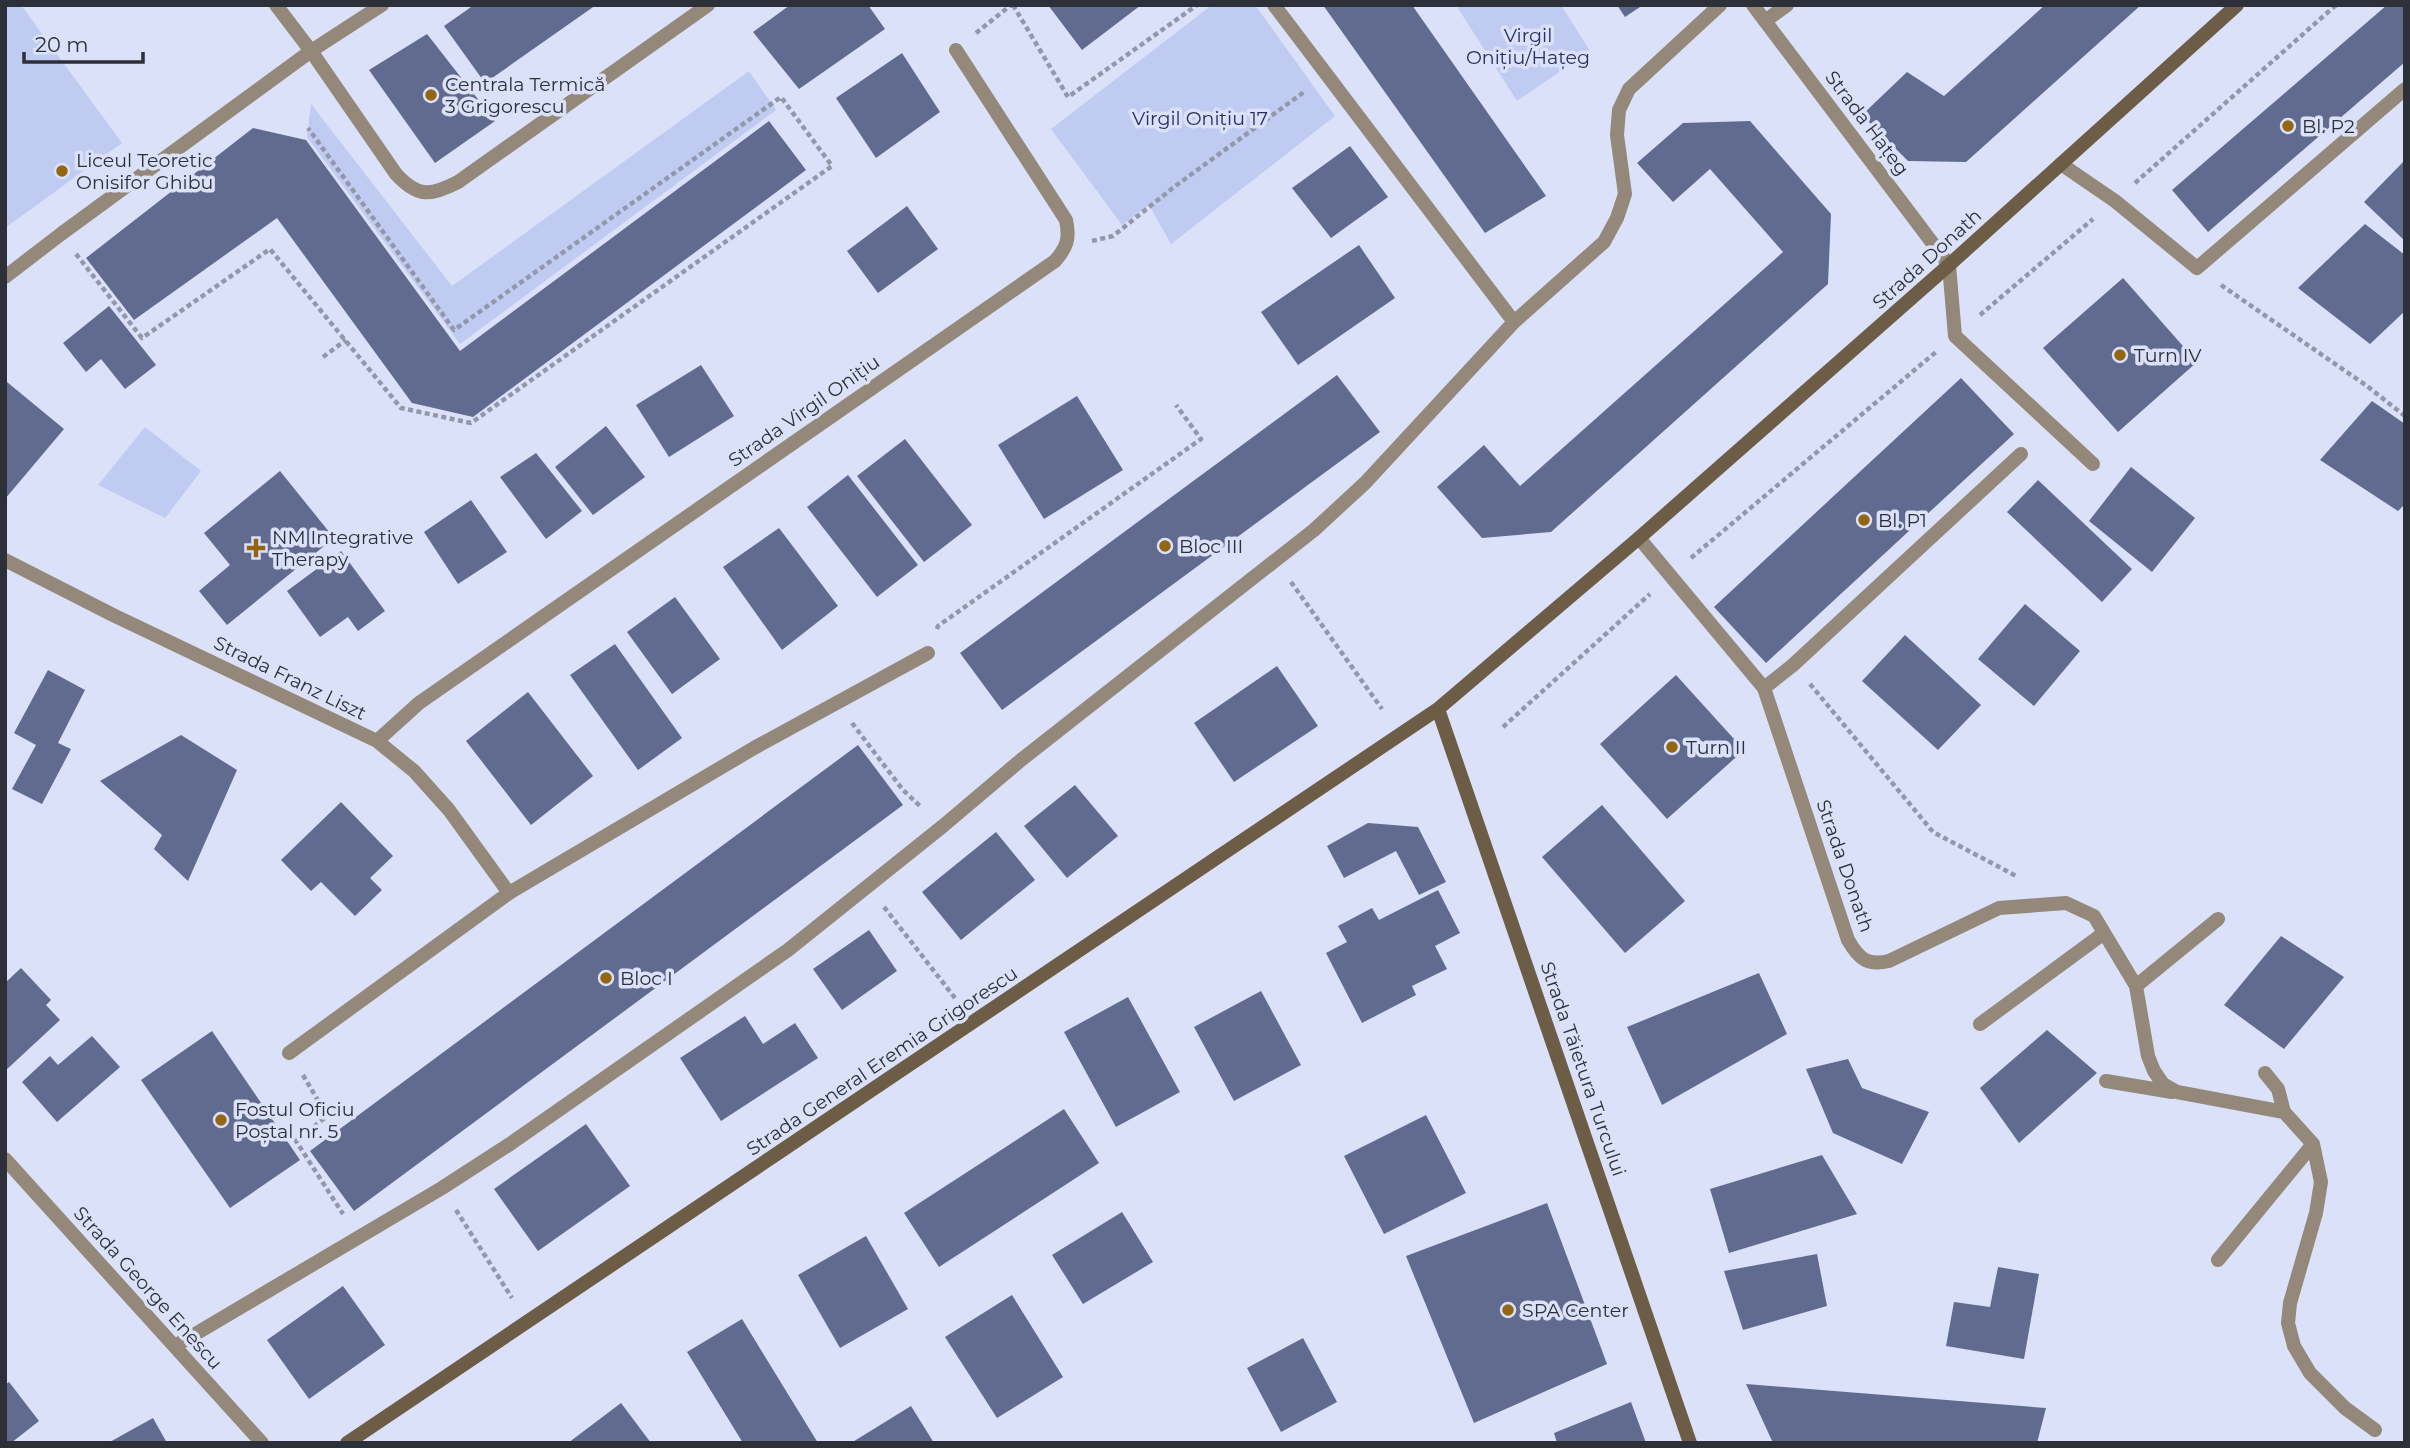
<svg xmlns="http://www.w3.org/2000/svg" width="2410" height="1448" viewBox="0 0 2410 1448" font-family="Montserrat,sans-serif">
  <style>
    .green { fill: #c0cbf2 }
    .building { fill: #616b8f }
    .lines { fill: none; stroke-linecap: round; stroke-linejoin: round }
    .path { stroke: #9297a9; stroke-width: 4.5; stroke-dasharray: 5 3.5; stroke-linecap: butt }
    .service { stroke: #938879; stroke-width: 14 }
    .minor { stroke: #938879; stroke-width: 14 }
    .secondary { stroke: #6d5d47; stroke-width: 14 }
    .poi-dot { fill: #946613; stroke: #dae1f9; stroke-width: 2.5 }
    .labels { text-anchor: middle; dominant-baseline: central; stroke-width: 7; stroke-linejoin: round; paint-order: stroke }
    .park-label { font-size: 19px; fill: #273062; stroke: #dae1f9 }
    .poi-label { font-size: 19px; fill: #2d3039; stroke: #dae1f9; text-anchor: start }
    .street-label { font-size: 19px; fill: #2d3039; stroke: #dae1f9 }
  </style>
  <rect width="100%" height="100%" fill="#dae1f9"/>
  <path class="green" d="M5 5H21L122 143 5 228Z
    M1212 5H1255L1335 116 1171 244 1149 205 1122 225 1051 129Z
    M1456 5H1561L1590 51 1517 101Z
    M749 71 776 110 460 344 307 137 311 104 452 286Z
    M145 427 201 471 165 518 98 485Z"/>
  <path class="building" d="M474 5H596L485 83 444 26Z
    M790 5H868L885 29 799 89 753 32Z
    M1048 5H1141L1082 50Z
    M1323 5H1412L1546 196 1485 233Z
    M1617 5H1643L1625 17Z
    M2045 5H2141L1966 162 1908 161 1862 115 1907 72 1944 96Z
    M2387 5H2405V62L2208 232 2172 190Z
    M427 34 495 121 435 163 369 70Z
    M902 53 940 112 876 158 836 98Z
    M769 121 806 170 473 417 412 403 277 218 134 320 86 258 253 128 306 140 460 351Z
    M1750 121 1831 214 1828 284 1551 532 1482 538 1437 487 1484 445 1520 486 1783 252 1710 169 1673 202 1637 163 1683 123Z
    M1350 146 1388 197 1331 238 1292 188Z
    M2405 160V241L2364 202Z
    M907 206 938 249 878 293 847 251Z
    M2365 224 2405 255V311L2370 344 2298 288Z
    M1359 245 1395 298 1298 365 1261 312Z
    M2123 278 2197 362 2118 432 2043 348Z
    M109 306 156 365 125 389 101 359 86 372 63 343Z
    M701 365 734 416 669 457 636 405Z
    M1337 375 1380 432 1002 710 960 653Z
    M1961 378 2014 434 1766 663 1714 607Z
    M7 382 64 429 5 499V384Z
    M1077 396 1123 470 1044 519 998 445Z
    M2372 401 2405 424V504L2398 511 2320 460Z
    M606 426 645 477 593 515 555 467Z
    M905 439 972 525 924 562 857 476Z
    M536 453 582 511 546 539 500 477Z
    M2131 467 2195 518 2152 572 2089 521Z
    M280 471 334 538 227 625 199 591 230 565 204 533Z
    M848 475 918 565 877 597 807 507Z
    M2038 480 2132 569 2102 602 2007 512Z
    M471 500 507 552 458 584 424 532Z
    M779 528 838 606 782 650 723 567Z
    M341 551 385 611 358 631 348 617 320 637 287 591Z
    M675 597 720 659 672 694 627 632Z
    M2025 604 2080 651 2034 706 1978 659Z
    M1905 635 1981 705 1938 750 1862 681Z
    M615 644 682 738 638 770 570 675Z
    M1277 666 1318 726 1234 782 1194 723Z
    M48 670 85 690 58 743 71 749 42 804 12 789 36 745 14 733Z
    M1676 675 1744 750 1667 819 1600 744Z
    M528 692 593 776 531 825 466 741Z
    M181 735 237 770 188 881 154 849 162 835 100 781Z
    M858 745 903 805 354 1211 310 1151Z
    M1075 785 1118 836 1067 878 1024 826Z
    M341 802 393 856 370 878 382 890 355 916 321 882 311 891 281 860Z
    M1602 805 1685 901 1625 953 1542 857Z
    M1368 823 1418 827 1446 882 1419 895 1396 851 1344 878 1327 846Z
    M996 832 1035 880 961 940 922 892Z
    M1438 890 1460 933 1435 946 1447 969 1412 986 1416 995 1362 1023 1326 953 1347 942 1338 926 1372 908 1379 920Z
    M869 930 897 971 842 1010 813 969Z
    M2281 936 2344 977 2284 1049 2224 1005Z
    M21 968 51 1000 46 1005 60 1020 5 1071V983Z
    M1759 973 1787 1034 1662 1105 1627 1027Z
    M1261 991 1301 1065 1234 1101 1194 1027Z
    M1128 997 1180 1092 1116 1127 1064 1032Z
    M745 1016 763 1044 795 1023 818 1058 721 1121 680 1058Z
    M2047 1030 2097 1073 2019 1143 1980 1088Z
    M212 1031 300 1160 230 1208 141 1080Z
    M92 1036 120 1067 57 1122 22 1082 50 1056 58 1065Z
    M1848 1059 1862 1088 1929 1112 1902 1164 1833 1133 1806 1069Z
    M1064 1109 1099 1163 939 1267 904 1213Z
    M1426 1115 1466 1193 1384 1234 1344 1156Z
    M586 1124 630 1186 538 1251 494 1189Z
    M1822 1155 1857 1214 1729 1253 1710 1189Z
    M1547 1203 1607 1364 1474 1423 1406 1256Z
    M1122 1212 1153 1262 1083 1304 1052 1255Z
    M866 1236 908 1309 840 1348 798 1275Z
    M1817 1254 1827 1306 1743 1330 1724 1271Z
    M1998 1267 2039 1274 2024 1359 1946 1346 1954 1302 1990 1307Z
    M343 1286 385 1345 309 1399 267 1340Z
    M1012 1295 1063 1377 997 1418 945 1337Z
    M742 1319 818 1443H743L687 1352Z
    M1303 1338 1337 1402 1281 1432 1247 1368Z
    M9 1382 39 1421 11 1443H5V1385Z
    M1746 1384 2046 1408 2037 1443H1773Z
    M1631 1402 1646 1443H1557L1554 1433Z
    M621 1403 651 1443H568Z
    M911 1406 934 1443H851Z
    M153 1418 167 1443H108Z"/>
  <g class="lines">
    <path class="path" d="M1013 5 1068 97 1197 5
      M976 33 1011 5
      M2135 183 2336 5
      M1092 241 1113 236 1174 187 1304 92
      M76 254 142 338 270 249 401 408 471 423 832 166 781 97 454 330 308 128
      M2221 285 2367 386 2405 416
      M1980 315 2093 219
      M323 357 346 340
      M1691 558 1936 352
      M1291 582 1382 709
      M937 629 938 626 1201 439 1176 405
      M1810 684 1933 832 2018 877
      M852 723 903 790 922 808
      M1503 727 1650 594
      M884 907 955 998
      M303 1075 327 1116 296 1141 343 1214
      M456 1210 512 1298"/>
    <path class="service" d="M276 5 311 51 396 174C418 198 431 196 458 182L708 5
      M1274 5 1514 322
      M1765 21 1787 5
      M1639 538 1764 688 1848 940C1859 959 1867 966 1889 961L1999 908 2066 903 2094 916 2136 986 2148 1056 2154 1071 2163 1084 2177 1092 2284 1112 2313 1144 2321 1182 2316 1213 2290 1303 2288 1323 2294 1346 2310 1373 2345 1408 2375 1430
      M2136 986 2218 919
      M1980 1024 2104 933
      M289 1053 509 893 754 748 928 653
      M2265 1073 2278 1089 2284 1112
      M2106 1081 2172 1092
      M2218 1260 2313 1144
      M175 1346 442 1188 510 1144 788 950 943 826 1021 760 1314 530 1365 483 1514 322 1604 242 1617 218 1625 194 1617 135 1619 110 1629 89 1720 5"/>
    <path class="minor" d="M1753 5 1949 265 1955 336 2093 464
      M2061 164 2115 201 2197 268 2405 89
      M5 277 61 234 311 51 382 5
      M5 560 113 615 377 741 414 771 449 810 509 893
      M1764 688 1793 665 2021 454
      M377 741 419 703 1055 261C1067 247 1070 239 1066 220L956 50
      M5 1159 262 1443"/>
    <path class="secondary" d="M1438 709 1690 1443
      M347 1443 1438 709 1639 538 1949 265 2237 5"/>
  </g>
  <g class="poi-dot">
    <circle cx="431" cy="95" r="7"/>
    <circle cx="2288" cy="126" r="7"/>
    <circle cx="62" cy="171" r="7"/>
    <circle cx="2120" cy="355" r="7"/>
    <circle cx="1864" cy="520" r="7"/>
    <circle cx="1165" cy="546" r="7"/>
    <path d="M252.5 537.5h7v7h7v7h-7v7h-7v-7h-7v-7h7z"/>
    <circle cx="1672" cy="747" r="7"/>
    <circle cx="606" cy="978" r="7"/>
    <circle cx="221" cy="1120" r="7"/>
    <circle cx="1508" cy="1310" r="7"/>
  </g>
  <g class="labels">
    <g class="park-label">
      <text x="1528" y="35">Virgil<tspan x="1528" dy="22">Onițiu/Hațeg</tspan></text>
      <text x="1200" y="118">Virgil Onițiu 17</text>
    </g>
    <g class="poi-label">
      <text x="445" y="84">Centrala Termică<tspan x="445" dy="22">3 Grigorescu</tspan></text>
      <text x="2302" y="126">Bl. P2</text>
      <text x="76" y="160">Liceul Teoretic<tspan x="76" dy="22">Onisifor Ghibu</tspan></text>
      <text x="2134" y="355">Turn IV</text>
      <text x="1878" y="520">Bl. P1</text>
      <text x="272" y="537">NM Integrative<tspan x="272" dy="22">Therapy</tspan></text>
      <text x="1179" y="546">Bloc III</text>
      <text x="1686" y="747">Turn II</text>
      <text x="620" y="978">Bloc I</text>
      <text x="235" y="1109">Fostul Oficiu<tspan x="235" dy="22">Poștal nr. 5</tspan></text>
      <text x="1522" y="1310">SPA Center</text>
    </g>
    <g class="street-label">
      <text transform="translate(1867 123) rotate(53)">Strada Hațeg</text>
      <text transform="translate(1927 259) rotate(-42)">Strada Donath</text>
      <text transform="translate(804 411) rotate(-35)">Strada Virgil Onițiu</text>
      <text transform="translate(290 678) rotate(26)">Strada Franz Liszt</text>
      <text transform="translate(1845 866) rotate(71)">Strada Donath</text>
      <text transform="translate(882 1061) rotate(-34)">Strada General Eremia Grigorescu</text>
      <text transform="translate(1583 1069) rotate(71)">Strada Tăietura Turcului</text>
      <text transform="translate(148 1288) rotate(48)">Strada George Enescu</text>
    </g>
  </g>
  <rect width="2410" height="1448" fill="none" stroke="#2d3039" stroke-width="14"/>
  <path d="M24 52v10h119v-10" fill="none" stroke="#2d3039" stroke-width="3.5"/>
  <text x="35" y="52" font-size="21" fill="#2d3039" stroke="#dae1f9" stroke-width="5" paint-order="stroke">20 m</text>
</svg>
